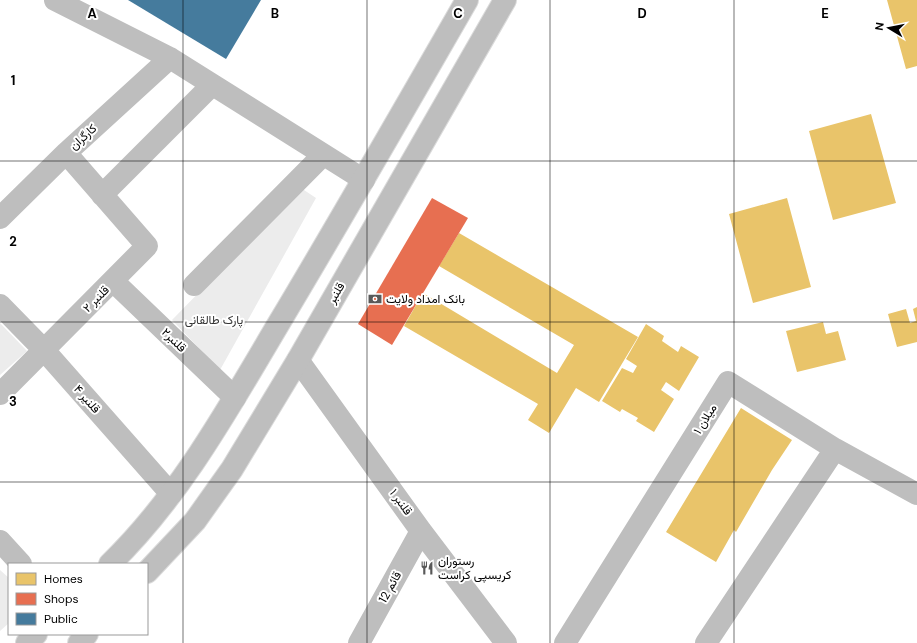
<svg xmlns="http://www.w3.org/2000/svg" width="917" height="643" viewBox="0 0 917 643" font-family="'DM Sans',Vazirmatn,sans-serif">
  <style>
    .green { fill: #ececec }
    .homes { fill: #e9c46a }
    .shops { fill: #e76f51 }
    .public { fill: #457b9d }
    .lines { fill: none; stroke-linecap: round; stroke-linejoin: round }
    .major-casing { stroke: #dbdbdb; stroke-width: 24 }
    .minor { stroke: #bebebe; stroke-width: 22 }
    .major { stroke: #bebebe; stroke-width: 22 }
    .grid { fill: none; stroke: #000; stroke-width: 1; stroke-opacity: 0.55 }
    .labels { text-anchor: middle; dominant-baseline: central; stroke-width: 4; stroke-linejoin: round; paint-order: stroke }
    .street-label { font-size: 12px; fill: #000; stroke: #fff }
    .poi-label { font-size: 12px; fill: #000; stroke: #fff; text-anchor: start }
    .park-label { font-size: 12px; fill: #333; stroke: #fff }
    .grid-label { font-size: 13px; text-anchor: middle; font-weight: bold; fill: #000; stroke: #fff; stroke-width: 4; stroke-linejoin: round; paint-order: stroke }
  </style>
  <rect width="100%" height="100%" fill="#fff"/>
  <path class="green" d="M301 188 316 198 220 370 172 320Z
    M0 323 27 351 0 375Z
    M0 570 9 578V623L0 631Z"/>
  <path class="homes" d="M887 0H917V66L906 69Z
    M871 114 896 203 833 220 809 131Z
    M787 198 811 287 753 303 729 214Z
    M459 233 638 337 599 402 576 388 549 433 528 420 538 404 404 326 423 293 557 373 574 345 439 266Z
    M917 307V342L897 347 888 314 906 309 910 323 916 321 913 309Z
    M823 322 826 334 838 331 846 360 797 372 786 331Z
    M646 324 664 336 662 341 678 352 681 346 699 357 679 391 666 382 661 390 674 399 654 432 636 421 638 418 622 409 620 412 602 401 622 368 633 373 637 366 626 359Z
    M741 408 792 440 772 470 736 532 734 530 716 562 666 532Z"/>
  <path class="shops" d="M432 198 468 218 392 345 358 324Z"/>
  <path class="public" d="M128 0H261L226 59Z"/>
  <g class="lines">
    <g class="major-casing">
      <path id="major" d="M110 564C181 495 229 407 279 323 343 216 405 108 467 0
        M147 572 195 521 232 469 298 360 505 0
        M27 643 36 634
        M79 643 87 634"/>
    </g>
    <path class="minor" d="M55 0 170 58 364 180
      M102 195 212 85
      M0 218 66 153 170 58
      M113 281 235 398
      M194 285 323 155
      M0 305 44 350 171 494
      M298 360 421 531 506 643
      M0 394 147 246 66 153
      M0 541 21 564
      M359 643 421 531
      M565 643 728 382 835 449 917 494
      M706 643 835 449"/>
    <use href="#major" class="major"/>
  </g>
  <path class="grid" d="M183 0V643M367 0V643M550 0V643M734 0V643M0 161H917M0 322H917M0 482H917"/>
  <defs>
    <g id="bank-bare" transform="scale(1.08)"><path d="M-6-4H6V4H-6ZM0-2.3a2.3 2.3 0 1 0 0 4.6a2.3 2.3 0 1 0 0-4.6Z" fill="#595959" stroke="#fff" stroke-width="2.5" paint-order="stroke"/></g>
    <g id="restaurant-bare" transform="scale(1.08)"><path d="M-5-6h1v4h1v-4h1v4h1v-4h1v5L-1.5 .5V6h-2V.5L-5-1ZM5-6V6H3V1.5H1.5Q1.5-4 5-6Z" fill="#595959" stroke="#fff" stroke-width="2.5" paint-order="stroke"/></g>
  </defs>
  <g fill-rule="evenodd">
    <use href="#bank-bare" x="375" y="299"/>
    <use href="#restaurant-bare" x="427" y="568"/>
  </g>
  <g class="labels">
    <g class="street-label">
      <text transform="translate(83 137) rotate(-42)">کارگران</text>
      <text transform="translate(336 293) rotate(-60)">قلنبر</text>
      <text transform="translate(96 299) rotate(-45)">قلنبر ۲</text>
      <text transform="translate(174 340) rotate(44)">قلنبر۲</text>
      <text transform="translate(87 399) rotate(49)">قلنیر ۴</text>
      <text transform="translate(705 419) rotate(-58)">میلان ۱</text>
      <text transform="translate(401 502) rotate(54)">قلنبر ۱</text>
      <text transform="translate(390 587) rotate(-61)">قائم 12</text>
    </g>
    <g class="poi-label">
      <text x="386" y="299">بانک امداد ولایت</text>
      <text x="438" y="561">رستوران<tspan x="438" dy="14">کریسپی کراست</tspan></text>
    </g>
    <g class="park-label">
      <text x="214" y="320">پارک طالقانی</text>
    </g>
  </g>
  <g class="grid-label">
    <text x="92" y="18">A</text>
    <text x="275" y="18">B</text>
    <text x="458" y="18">C</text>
    <text x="642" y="18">D</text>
    <text x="825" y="18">E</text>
    <text x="13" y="85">1</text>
    <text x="13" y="246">2</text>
    <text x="13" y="406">3</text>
  </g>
  <rect x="8" y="563" width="140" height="72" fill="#ffffff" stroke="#999999"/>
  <rect x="16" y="573" width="20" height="12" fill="#e9c46a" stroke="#999999"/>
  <text x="44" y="583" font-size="12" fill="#000000">Homes</text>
  <rect x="16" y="593" width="20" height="12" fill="#e76f51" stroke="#999999"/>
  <text x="44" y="603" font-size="12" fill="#000000">Shops</text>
  <rect x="16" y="613" width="20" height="12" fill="#457b9d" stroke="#999999"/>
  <text x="44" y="623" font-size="12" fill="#000000">Public</text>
  <g transform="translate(889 28) rotate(280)" stroke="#ffffff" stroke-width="3" paint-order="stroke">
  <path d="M0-3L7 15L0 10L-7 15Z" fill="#000000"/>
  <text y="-6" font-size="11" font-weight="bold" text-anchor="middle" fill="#000000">N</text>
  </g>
</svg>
